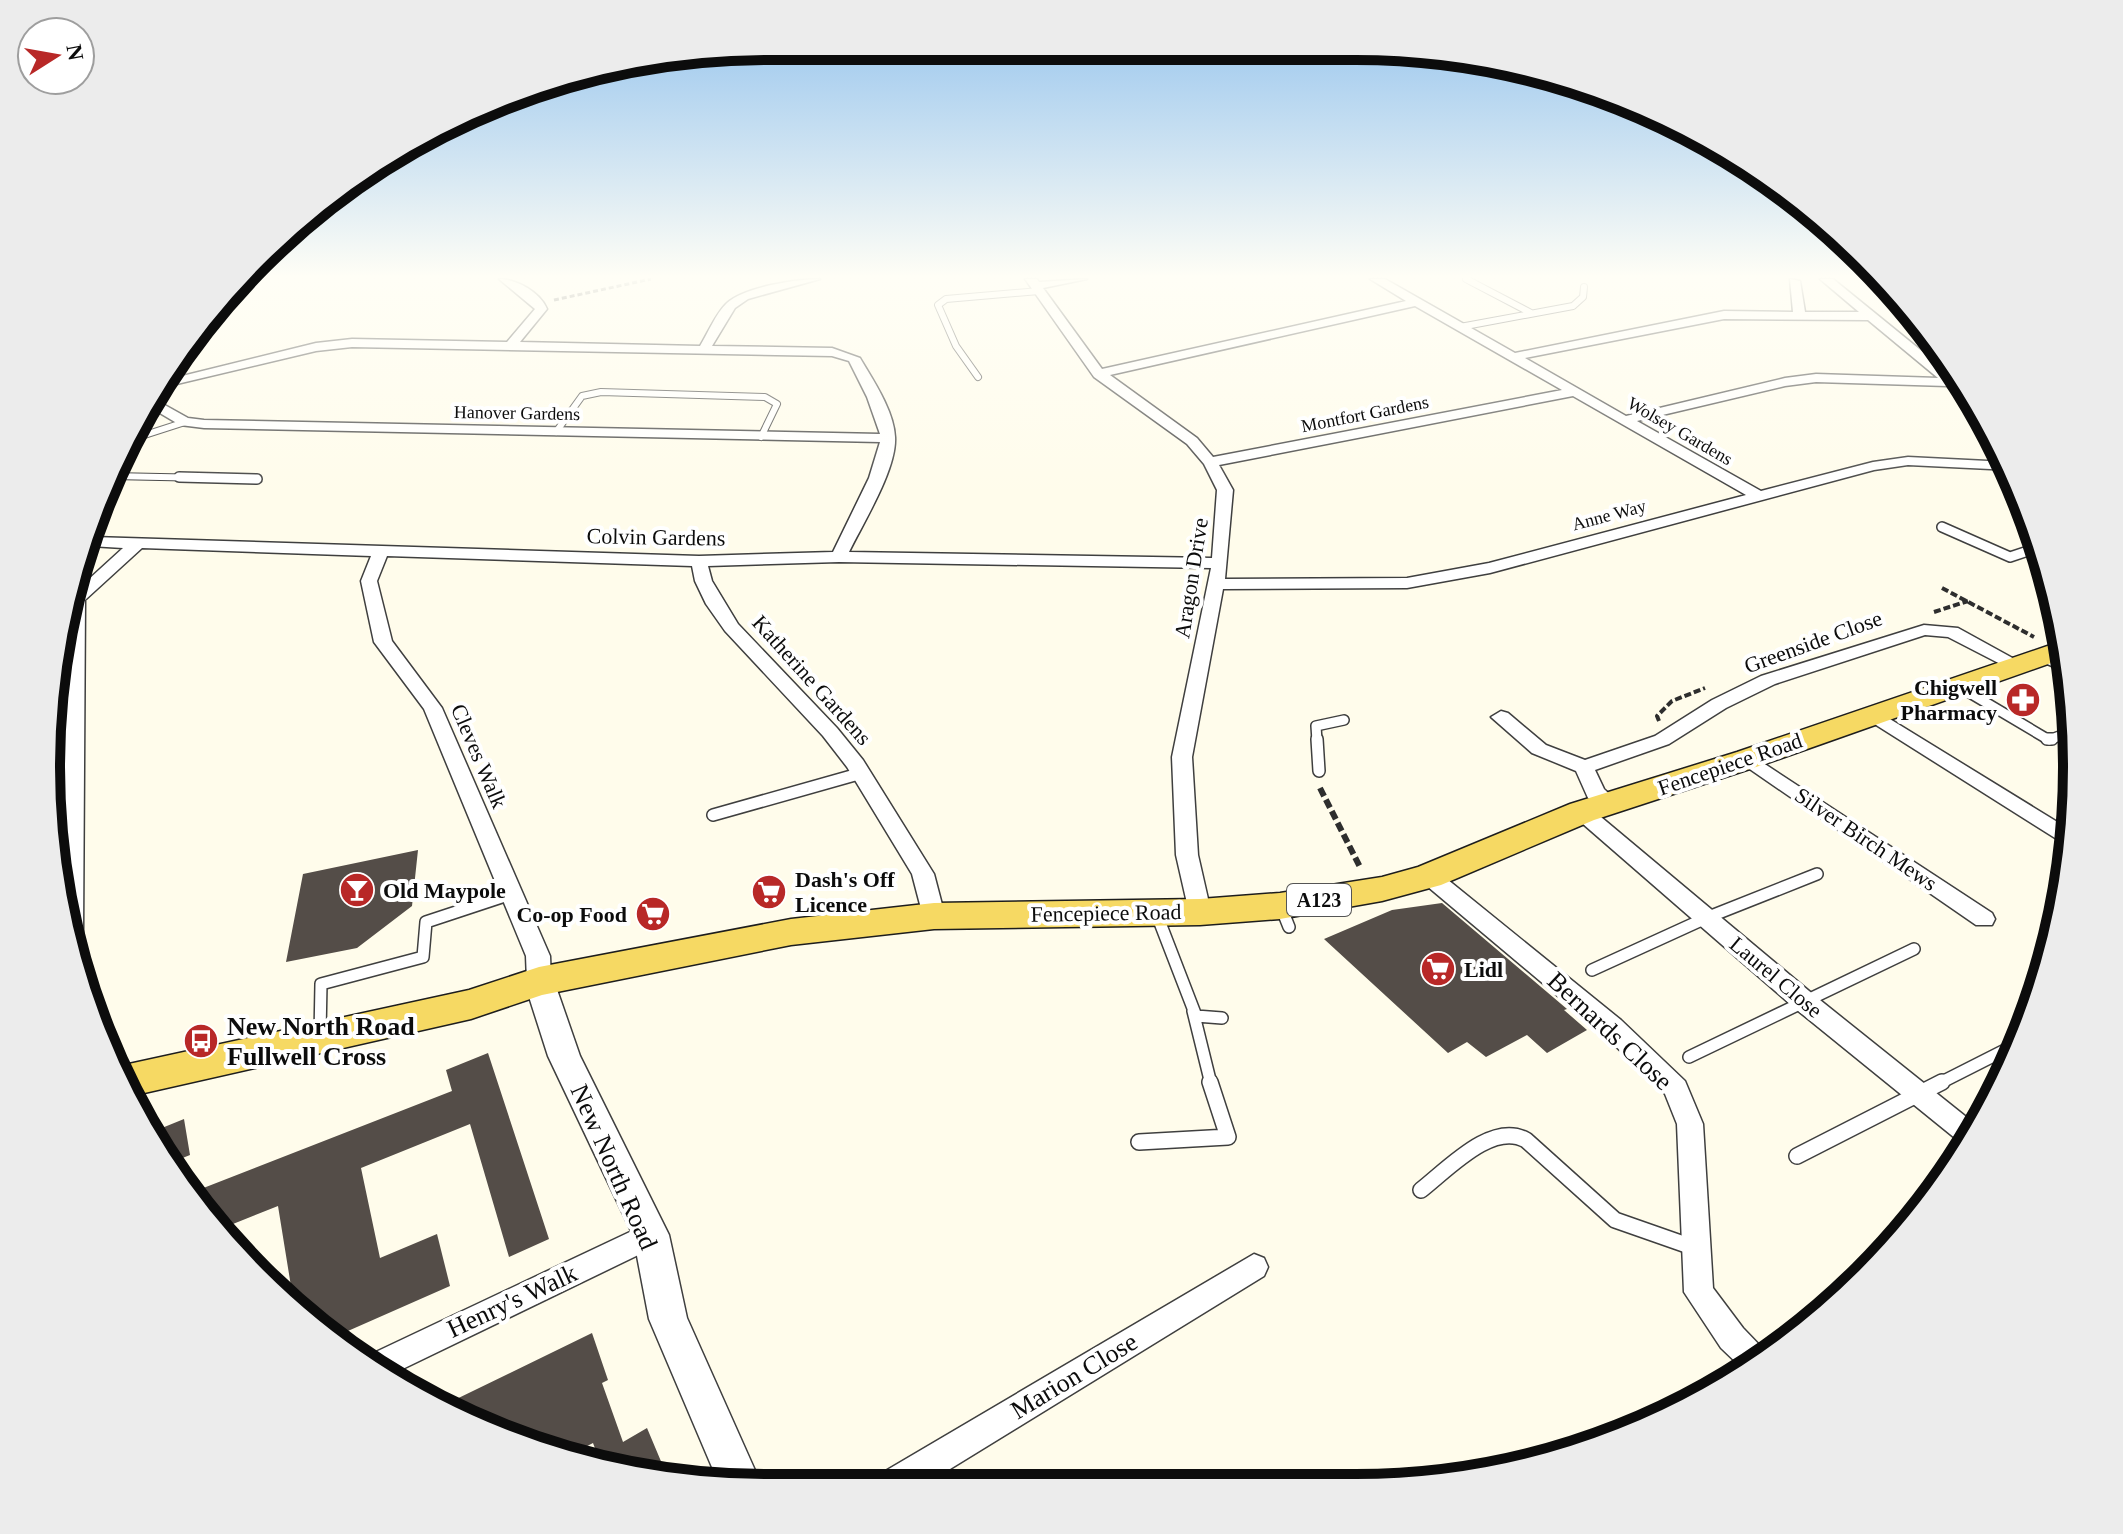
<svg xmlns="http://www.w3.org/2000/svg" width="2123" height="1534" viewBox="0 0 2123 1534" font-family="Georgia,serif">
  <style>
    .building { fill: #544d48 }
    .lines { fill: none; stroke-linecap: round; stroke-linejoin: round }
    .service-far3-casing { stroke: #3f3f3f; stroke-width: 8 }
    .service-far2-casing { stroke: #3f3f3f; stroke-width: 12 }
    .service-far1-casing { stroke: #3f3f3f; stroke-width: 14 }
    .service-casing { stroke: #3f3f3f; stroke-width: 18 }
    .minor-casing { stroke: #3f3f3f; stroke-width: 3 }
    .tertiary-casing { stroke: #3f3f3f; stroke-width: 3 }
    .primary-casing { stroke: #1d1d1d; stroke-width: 3 }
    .path-far2 { stroke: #2e2e2e; stroke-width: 3; stroke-dasharray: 5 3; stroke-linecap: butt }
    .path-far1 { stroke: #2e2e2e; stroke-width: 4; stroke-dasharray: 7 3; stroke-linecap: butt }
    .path { stroke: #2e2e2e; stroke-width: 6; stroke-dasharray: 9 4; stroke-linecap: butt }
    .service-far3 { stroke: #fff; stroke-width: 6 }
    .service-far2 { stroke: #fff; stroke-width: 9 }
    .service-far1 { stroke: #fff; stroke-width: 11 }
    .service { stroke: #fff; stroke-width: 15 }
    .minor { fill: #fff; fill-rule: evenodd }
    .tertiary { fill: #fff; fill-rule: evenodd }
    .primary { fill: #f6d963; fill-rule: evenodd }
    .labels { text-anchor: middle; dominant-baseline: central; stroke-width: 8; stroke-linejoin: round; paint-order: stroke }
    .far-street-label { font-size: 18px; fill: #0c0c0c; stroke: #fff }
    .shield { fill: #fff; stroke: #555; stroke-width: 2 }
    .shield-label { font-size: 20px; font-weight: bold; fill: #0c0c0c }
    .street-label { font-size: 22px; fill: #0c0c0c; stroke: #fff }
    .poi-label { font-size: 22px; font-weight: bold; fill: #0c0c0c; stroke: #fff; text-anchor: start }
    .near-poi-label { font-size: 26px; font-weight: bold; fill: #0c0c0c; stroke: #fff; text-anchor: start }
    .near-street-label { font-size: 26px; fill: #0c0c0c; stroke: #fff }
    .rim { fill: none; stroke: #0c0c0c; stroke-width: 10 }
  </style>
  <rect width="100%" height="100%" fill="#fffceb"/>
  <path class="building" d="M418 850 412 906 357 948 286 962 303 874Z
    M1442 903 1567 1009 1564 1010 1587 1030 1547 1053 1527 1035 1486 1057 1467 1042 1448 1053 1324 939 1392 910Z
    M488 1053 549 1239 509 1257 470 1124 361 1168 380 1258 437 1234 450 1286 332 1338 295 1311 278 1206 218 1230 188 1194 452 1091 446 1070Z
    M184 1119 190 1155 170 1163 152 1132Z
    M592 1333 608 1380 602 1383 623 1442 647 1428 668 1478 602 1467 593 1443 566 1457 442 1406Z"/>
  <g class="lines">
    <g class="service-far3-casing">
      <path id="service-far3" d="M1466 279 1531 313
        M1460 327 1573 306 1583 297 1584 287
        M978 377 956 346 938 305 946 299 1039 291
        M556 432 582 396 601 392 765 397 777 404 761 437
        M126 441 185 422
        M112 476 257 479"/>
    </g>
    <g class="service-far2-casing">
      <path id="service-far2" d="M179 477 257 479
        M1942 527 2010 557 2040 547
        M1958 686 2049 740 2075 730
        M1317 741 1316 726 1344 720"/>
    </g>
    <g class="service-far1-casing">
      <path id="service-far1" d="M1317 739 1319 771
        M2047 739H2052
        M713 815 862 773
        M1281 907 1289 927
        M1157 915 1196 1016 1222 1018
        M1592 970 1706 918 1817 874
        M1193 1011 1211 1084
        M320 1035 321 984 423 957 426 922 511 894
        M1689 1057 1914 949
        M1938 1084 2019 1043"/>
    </g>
    <g class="service-casing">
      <path id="service" d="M1139 1142 1228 1137 1210 1082
        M1797 1156 1942 1082
        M1421 1190C1448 1169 1492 1121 1526 1140L1615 1220 1695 1248"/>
    </g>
    <g class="minor-casing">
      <path id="minor" d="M499 279C516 279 540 292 547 309L520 342 700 346C708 333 716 313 727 303 745 287 796 279 820 279L748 299 735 308 712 346 832 348 860 358C873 380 894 411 895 437 897 469 863 523 849 552L1212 558 1217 490 1204 464 1187 444 1094 377 1025 279H1037L1039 282 1087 279 1043 288 1102 369 1406 301 1370 279H1385L1515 353 1724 311 1793 312 1790 279 1800 281 1805 312H1859L1820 279H1833L1956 379 1990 428 1983 427 1947 386 1816 382 1785 386 1637 421 1761 491 1873 462 1908 457 2008 462 2011 470 1908 465 1874 470 1490 573 1407 588 1223 589 1192 757 1198 855 1211 912 1208 918H1192L1189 912 1176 855 1172 757 1211 568 839 562 708 566 712 581 738 624 837 728 863 760 934 874 945 916 942 922H926L923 916 912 874 847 767 823 736 725 631 706 604 695 581 692 566 387 556 377 581 392 641 442 708 550 956 551 981 547 987 539 990 531 987 527 981 526 956 424 709 374 642 361 581 371 556 142 548 85 600 83 934 80 940 74 942 61 896 68 621 77 590 123 548 90 546 93 537 699 556 833 552 869 478 880 442 204 428 180 425 148 406 154 399 188 418 204 420 880 434 867 397 849 361 832 356 352 347 316 351 160 388 166 380 316 343 352 339 507 342 535 309ZM1415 306 1562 390 1213 457 1197 438 1110 375ZM1724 319 1868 320 1938 378 1816 374 1785 378 1626 416 1525 358ZM1573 396 1746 495 1489 563 1407 578 1225 579 1233 490 1219 465Z
        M1924 625 1958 628 2027 666 2024 670H2012L1948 637 1925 635 1775 684 1726 708 1669 744 1595 770 1604 789 1621 805 1611 812 1588 798 1576 771 1532 753 1491 717 1501 711 1508 713 1546 745 1585 760 1655 736 1712 700 1761 676Z
        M2044 651 2066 660 2068 673 2038 660 2035 656 2038 652Z
        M1872 708 2072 831 2071 848 1865 718 1862 714 1865 710Z
        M1748 753 1992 913 1995 919 1992 925H1976L1741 763 1738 759Z
        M1582 805 1589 807 1815 996 1980 1128 1966 1147 1797 1010 1575 817 1572 812Z
        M1429 868 1437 871 1621 1020 1685 1081 1703 1124 1713 1288 1743 1328 1768 1354 1743 1369 1721 1348 1684 1292 1677 1124 1665 1094 1603 1034 1421 881 1418 876 1421 871Z
        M651 1222 661 1226 665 1235 661 1244 386 1377 361 1359Z
        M1254 1254 1264 1258 1268 1267 1264 1276 924 1485H878L882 1473Z"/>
    </g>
    <g class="tertiary-casing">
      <path id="tertiary" d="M539 969 550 973 554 981 580 1056 669 1235 687 1318 762 1486H720L649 1319 633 1235 548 1056 524 981 528 973Z"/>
    </g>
    <g class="primary-casing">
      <path id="primary" d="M2062 641 2065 658 1759 766 1594 820 1441 885 1382 901 1280 919 1200 925 934 929 791 945 542 995 471 1019 131 1096 115 1067 469 990 539 967 791 919 934 903 1200 899 1280 893 1382 877 1418 867 1570 804 1737 752Z"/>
    </g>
    <path class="path-far2" d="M554 300 651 279"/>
    <path class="path-far1" d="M1942 588 2034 637
      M1934 612 1968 601
      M1659 721 1657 716 1672 701 1705 688"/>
    <path class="path" d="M1320 788 1361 869"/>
    <use href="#service-far3" class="service-far3"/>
    <use href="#service-far2" class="service-far2"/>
    <use href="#service-far1" class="service-far1"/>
    <use href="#service" class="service"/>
    <use href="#minor" class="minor"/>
    <use href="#tertiary" class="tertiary"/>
    <use href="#primary" class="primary"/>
  </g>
  <linearGradient id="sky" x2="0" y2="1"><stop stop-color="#92c2ed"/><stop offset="0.56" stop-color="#fffef6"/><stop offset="1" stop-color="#fffef6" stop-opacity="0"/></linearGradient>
  <rect width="2123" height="494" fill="url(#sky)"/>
  <defs>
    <g id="pharmacy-disc" transform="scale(1.8)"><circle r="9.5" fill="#b82827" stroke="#fff"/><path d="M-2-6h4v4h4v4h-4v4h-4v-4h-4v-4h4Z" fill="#fff"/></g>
    <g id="bar-disc" transform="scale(1.8)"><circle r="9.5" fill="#b82827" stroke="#fff"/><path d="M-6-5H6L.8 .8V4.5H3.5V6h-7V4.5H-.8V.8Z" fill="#fff"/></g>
    <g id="supermarket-disc" transform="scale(1.8)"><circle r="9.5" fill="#b82827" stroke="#fff"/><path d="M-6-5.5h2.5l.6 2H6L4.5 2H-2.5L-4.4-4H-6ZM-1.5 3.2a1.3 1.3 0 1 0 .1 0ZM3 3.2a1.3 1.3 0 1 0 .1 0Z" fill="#fff"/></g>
    <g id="bus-disc" transform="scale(1.8)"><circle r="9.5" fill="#b82827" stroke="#fff"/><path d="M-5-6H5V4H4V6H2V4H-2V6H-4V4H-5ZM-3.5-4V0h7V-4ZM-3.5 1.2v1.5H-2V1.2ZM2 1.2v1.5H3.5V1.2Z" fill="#fff"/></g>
  </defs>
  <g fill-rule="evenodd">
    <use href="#pharmacy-disc" x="2023" y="700"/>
    <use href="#bar-disc" x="357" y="890"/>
    <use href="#supermarket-disc" x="769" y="892"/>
    <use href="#supermarket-disc" x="653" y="914"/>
    <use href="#supermarket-disc" x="1438" y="969"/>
    <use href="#bus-disc" x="201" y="1041"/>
  </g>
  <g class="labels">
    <g class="far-street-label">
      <text transform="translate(517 413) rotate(1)">Hanover Gardens</text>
      <text transform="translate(1365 414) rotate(-11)">Montfort Gardens</text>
      <text transform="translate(1680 431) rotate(30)">Wolsey Gardens</text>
      <text transform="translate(1609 515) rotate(-15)">Anne Way</text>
    </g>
    <rect class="shield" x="1287" y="884" width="64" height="32" rx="6"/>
    <g class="shield-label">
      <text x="1319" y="900">A123</text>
    </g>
    <g class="street-label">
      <text transform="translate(656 537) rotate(1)">Colvin Gardens</text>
      <text transform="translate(1191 578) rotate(-81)">Aragon Drive</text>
      <text transform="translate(1813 642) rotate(-20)">Greenside Close</text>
      <text transform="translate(812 680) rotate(48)">Katherine Gardens</text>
      <text transform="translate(479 756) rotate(67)">Cleves Walk</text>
      <text transform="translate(1730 764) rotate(-19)">Fencepiece Road</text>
      <text transform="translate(1866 839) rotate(34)">Silver Birch Mews</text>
      <text transform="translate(1106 913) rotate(-1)">Fencepiece Road</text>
      <text transform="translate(1776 977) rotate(40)">Laurel Close</text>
    </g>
    <g class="poi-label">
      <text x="1997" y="687" text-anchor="end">Chigwell<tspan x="1997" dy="25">Pharmacy</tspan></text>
      <text x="795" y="879">Dash's Off<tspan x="795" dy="25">Licence</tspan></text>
      <text x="383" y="890">Old Maypole</text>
      <text x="627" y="914" text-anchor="end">Co-op Food</text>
      <text x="1464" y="969">Lidl</text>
    </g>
    <g class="near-poi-label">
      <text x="227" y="1026">New North Road<tspan x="227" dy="30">Fullwell Cross</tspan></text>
    </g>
    <g class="near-street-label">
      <text transform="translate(1610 1031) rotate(43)">Bernards Close</text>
      <text transform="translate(614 1167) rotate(66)">New North Road</text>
      <text transform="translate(512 1301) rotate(-25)">Henry's Walk</text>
      <text transform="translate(1074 1376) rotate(-31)">Marion Close</text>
    </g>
  </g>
  <path d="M0 0H2123V1534H0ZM767 60H1356A707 707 0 0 1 2063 767V767A707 707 0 0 1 1356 1474H767A707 707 0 0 1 60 767V767A707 707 0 0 1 767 60Z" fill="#ececec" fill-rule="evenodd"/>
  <path class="rim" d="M767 60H1356A707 707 0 0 1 2063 767V767A707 707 0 0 1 1356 1474H767A707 707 0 0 1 60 767V767A707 707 0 0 1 767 60Z"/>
  <g transform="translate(56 56) rotate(79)"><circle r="38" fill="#ffffff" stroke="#9e9e9e" stroke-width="2"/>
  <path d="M0-6L14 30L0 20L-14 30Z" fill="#b82827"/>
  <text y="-12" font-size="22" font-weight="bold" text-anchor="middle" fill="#0c0c0c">N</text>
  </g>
</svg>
